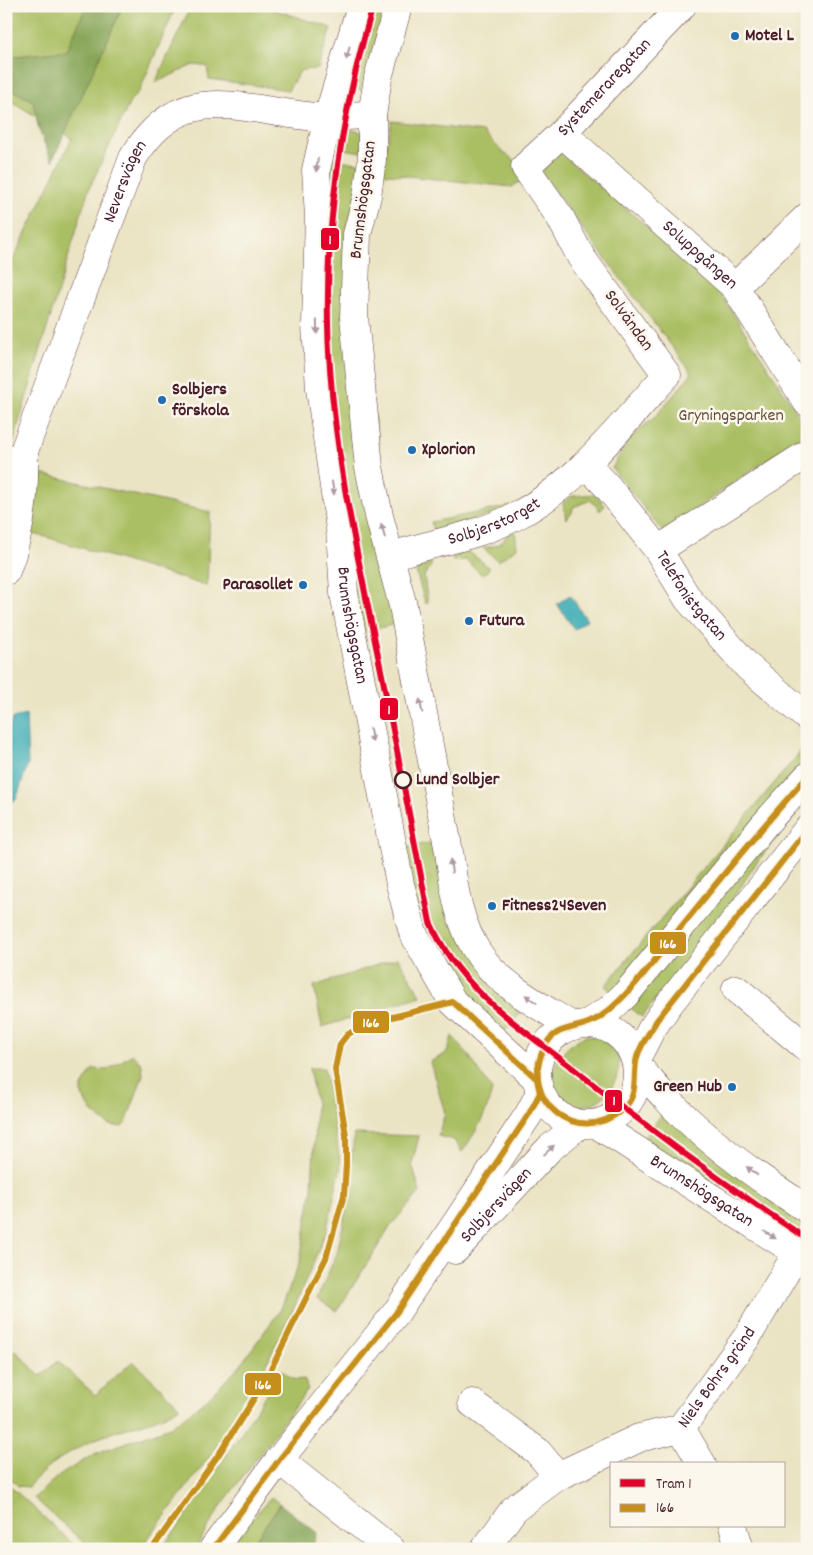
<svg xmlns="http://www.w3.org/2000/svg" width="813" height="1555" viewBox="0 0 813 1555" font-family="Dekko,sans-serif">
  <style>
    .green { fill: #aabf63; stroke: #7a6f47 }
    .forest { fill: #87a659; stroke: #686242 }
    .water { fill: #3cadb6; stroke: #436670 }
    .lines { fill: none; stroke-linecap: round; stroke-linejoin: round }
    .minor-casing { stroke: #623d42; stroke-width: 29 }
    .major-casing { stroke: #623d42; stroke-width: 29 }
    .minor { stroke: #fff; stroke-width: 28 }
    .major { stroke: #fff; stroke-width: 28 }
    .bus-1-casing { stroke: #fbf7ec; stroke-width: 10 }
    .bus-1 { stroke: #c68f1c; stroke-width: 6 }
    .tram-1-casing { stroke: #fbf7ec; stroke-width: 10 }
    .tram-1 { stroke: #e4002b; stroke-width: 6 }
    .oneway { fill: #ae9aa0 }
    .poi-dot { fill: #1f6fb2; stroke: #fbf7ec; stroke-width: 2 }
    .stop-dot { fill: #fbf7ec; stroke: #4a1f2b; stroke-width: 2.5 }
    .labels { text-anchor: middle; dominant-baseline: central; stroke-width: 5; stroke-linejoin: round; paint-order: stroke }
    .poi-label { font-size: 18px; font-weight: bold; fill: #4a1f2b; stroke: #fbf7ec; text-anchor: start }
    .street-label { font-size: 18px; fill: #4a1f2b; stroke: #fbf7ec }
    .park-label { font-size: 18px; fill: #674f3c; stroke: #fbf7ec }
    .stop-label { font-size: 18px; font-weight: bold; fill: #4a1f2b; stroke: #fbf7ec; text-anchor: start }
    .line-badge { stroke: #fbf7ec; stroke-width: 2 }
    .badge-label { font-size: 14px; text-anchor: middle; font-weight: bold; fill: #fff }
  </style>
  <rect width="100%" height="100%" fill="#fbf7ec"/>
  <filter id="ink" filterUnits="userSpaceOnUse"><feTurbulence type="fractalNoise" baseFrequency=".02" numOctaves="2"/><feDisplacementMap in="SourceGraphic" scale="10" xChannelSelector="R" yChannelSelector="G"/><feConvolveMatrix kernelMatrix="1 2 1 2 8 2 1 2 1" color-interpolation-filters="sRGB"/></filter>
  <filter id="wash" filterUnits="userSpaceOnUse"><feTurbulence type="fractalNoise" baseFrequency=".0096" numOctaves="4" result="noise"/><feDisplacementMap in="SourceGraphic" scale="20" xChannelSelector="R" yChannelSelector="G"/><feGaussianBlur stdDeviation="1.12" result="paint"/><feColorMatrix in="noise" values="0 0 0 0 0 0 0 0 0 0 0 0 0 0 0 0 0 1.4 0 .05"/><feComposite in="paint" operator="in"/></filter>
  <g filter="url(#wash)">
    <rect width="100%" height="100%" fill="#eae4c4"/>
    <path class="green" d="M6 6H176L139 92 131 100 88 191 6 466 210 512 207 586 46 537 6 528V274L72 138 6 98Z
      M191 6H263L331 28 318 69 301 70 288 90 209 79 207 66 193 65 155 83Z
      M368 6H392L370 81 362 90 345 87Z
      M392 121 483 132 504 153 525 167 530 175 512 187 380 173Z
      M347 130H357L362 133 367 153 327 146 336 133Z
      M560 153 713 282 807 428V432L663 532 612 468 630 438 656 416 692 373 540 172Z
      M326 158 364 164 351 229 400 623 359 633 328 399Z
      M596 494 605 506 600 511 591 500 573 507 572 513 566 519 563 503 572 496Z
      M511 506 513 509 433 530 431 522Z
      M515 531 517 548 498 561 483 548C495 546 503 545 508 533Z
      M468 551 490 568 482 575 466 560 453 561V555Z
      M428 561 432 564 424 576 428 603H425L414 564Z
      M806 745 804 760 614 994 605 986Z
      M807 790V801L756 863 721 918 642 1017 627 1005Z
      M443 840 452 898 531 1000 504 1033 459 990 426 938 400 849Z
      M398 958 421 996 322 1027 314 986Z
      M452 1036 467 1053 492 1090C487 1114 476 1132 462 1152L454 1140 438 1136 445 1113 430 1062 447 1053Z
      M585 1036C647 1035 613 1121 570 1103 534 1088 559 1047 585 1036Z
      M133 1054 142 1065 143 1075 126 1123 122 1127 109 1125 93 1113 82 1096V1086L93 1069 107 1070Z
      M309 1068H324L341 1166 326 1232 295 1306 256 1385 210 1456 140 1549H91L34 1498 57 1477 94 1454 170 1427 206 1400 238 1368 281 1309 300 1261 312 1189 316 1104Z
      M666 1109 807 1217V1248L642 1140Z
      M354 1134 419 1136 412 1164 420 1192 392 1224 337 1311 317 1299 337 1253 348 1203Z
      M16 1351 40 1376 58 1361 95 1395 133 1361 180 1407C157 1422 133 1425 108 1434 78 1446 49 1462 28 1487L18 1486 6 1474V1355Z
      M281 1370 295 1380 304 1379 308 1389 221 1506 195 1549H162L240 1435Z
      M6 1482 78 1549H6Z
      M271 1497 280 1504 249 1549H226Z"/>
    <path class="forest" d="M84 6H123L52 161 39 130 33 101 6 87V57L66 51 84 11Z
      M280 1504 317 1533 312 1549H249Z"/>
    <path class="water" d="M570 595 587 620 574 629 557 604Z
      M26 715 28 764 16 800 6 803V735L13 718Z"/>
  </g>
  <g filter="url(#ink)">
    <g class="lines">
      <g class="minor-casing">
        <g id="minor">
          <path id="s1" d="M361 6 328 117 316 170 319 216 316 325 320 388 340 529 344 593 400 884 413 933 453 1002 537 1079"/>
          <path d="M398 6 378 78 372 115V160L367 196 357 234 354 317 369 467 379 516 403 606 449 852C454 889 459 927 481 957 503 987 542 1007 572 1026"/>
          <path id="s2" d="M562 133 735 287 807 402"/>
          <path d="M735 287 807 217"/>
          <path id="s3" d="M586 464 607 486 658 550 688 599 748 667 807 717"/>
          <path id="s4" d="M6 487 24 451 133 158C180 81 233 108 307 116 329 119 350 115 372 115"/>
          <path d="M658 550 807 454"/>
          <path id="s5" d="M391 556C431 543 476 537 514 517 576 486 621 425 667 375L581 257 560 217 525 167 562 133 682 6"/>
          <path d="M6 571C20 536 25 495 24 457"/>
          <path d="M736 989 807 1048"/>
          <path d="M637 1066C647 1076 655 1087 665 1097 702 1138 760 1179 807 1209"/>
          <path id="s6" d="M596 1124 807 1259"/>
          <path d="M472 1403 537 1451 558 1476"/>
          <path d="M681 1428 702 1464"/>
          <path d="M279 1460 391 1549"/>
          <path d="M733 1526 740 1549"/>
          <path id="s7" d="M485 1549 514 1509 558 1476 639 1438 681 1428 747 1337 797 1253"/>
        </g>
      </g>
      <g class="major-casing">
        <g id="major">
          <path d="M588 1023 609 1010 626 994 764 825 807 777"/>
          <circle cx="587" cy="1074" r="50"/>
          <path d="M636 1059 651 1030 669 1004 807 830"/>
          <path id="s8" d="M455 1250 549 1149 580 1124"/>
          <path d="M213 1549 279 1460 396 1313 529 1114 540 1093"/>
        </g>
      </g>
      <use href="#minor" class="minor"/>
      <use href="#major" class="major"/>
      <g class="bus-1-casing">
        <path id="bus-1" d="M807 777C764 824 725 873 685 922 665 947 646 973 624 996 614 1006 602 1018 588 1023 570 1030 554 1027 544 1048 518 1102 578 1147 622 1110 640 1095 632 1076 637 1057 641 1044 650 1032 657 1020L807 830
          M152 1549 219 1454 265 1381 326 1258 344 1195 346 1165V1135L335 1069 340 1044 347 1035 364 1024 453 1002 537 1079
          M213 1549 279 1460 396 1313 529 1114 540 1093 537 1079"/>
      </g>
      <use href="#bus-1" class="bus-1"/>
      <g class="tram-1-casing">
        <path id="tram-1" d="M373 6C342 110 326 216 328 324 330 435 355 543 377 651 396 741 412 832 430 922 461 992 522 1028 580 1074 653 1132 728 1187 807 1239"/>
      </g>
      <use href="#tram-1" class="tram-1"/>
    </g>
    <defs><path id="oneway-solid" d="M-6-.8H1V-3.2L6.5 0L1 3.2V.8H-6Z" transform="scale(1.25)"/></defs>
    <g class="oneway">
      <use href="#oneway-solid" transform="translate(348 53) rotate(105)"/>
      <use href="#oneway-solid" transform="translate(317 165) rotate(98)"/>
      <use href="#oneway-solid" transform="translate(317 327) rotate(89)"/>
      <use href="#oneway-solid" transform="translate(333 488) rotate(81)"/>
      <use href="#oneway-solid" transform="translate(383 531) rotate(-106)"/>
      <use href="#oneway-solid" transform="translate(421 706) rotate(-101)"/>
      <use href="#oneway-solid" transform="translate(371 735) rotate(79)"/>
      <use href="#oneway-solid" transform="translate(451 866) rotate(-97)"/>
      <use href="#oneway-solid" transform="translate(531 999) rotate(-145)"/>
      <use href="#oneway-solid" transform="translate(549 1150) rotate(-43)"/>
      <use href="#oneway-solid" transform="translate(752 1171) rotate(-142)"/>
      <use href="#oneway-solid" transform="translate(770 1235) rotate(32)"/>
    </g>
  </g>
  <g class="poi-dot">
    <circle cx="735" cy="36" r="5"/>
    <circle cx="162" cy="400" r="5"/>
    <circle cx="412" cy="450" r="5"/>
    <circle cx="303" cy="585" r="5"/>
    <circle cx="469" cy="621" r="5"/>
    <circle cx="492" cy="906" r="5"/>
    <circle cx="732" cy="1087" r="5"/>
  </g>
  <circle class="stop-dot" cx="403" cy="780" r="8"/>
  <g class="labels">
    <g class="poi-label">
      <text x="745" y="36">Motel L</text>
      <text x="172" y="390">Solbjers<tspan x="172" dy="21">förskola</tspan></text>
      <text x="422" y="450">Xplorion</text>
      <text x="293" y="585" text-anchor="end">Parasollet</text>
      <text x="479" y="621">Futura</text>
      <text x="502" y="906">Fitness24Seven</text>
      <text x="722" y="1087" text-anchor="end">Green Hub</text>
    </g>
    <g class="street-label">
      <text stroke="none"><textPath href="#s5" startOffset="704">Systemeraregatan</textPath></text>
      <text stroke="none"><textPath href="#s4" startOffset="328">Neversvägen</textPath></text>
      <text transform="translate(364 200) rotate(-83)">Brunnshögsgatan</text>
      <text stroke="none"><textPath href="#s2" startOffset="184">Soluppgången</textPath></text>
      <text transform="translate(628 321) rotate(54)">Solvändan</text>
      <text stroke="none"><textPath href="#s5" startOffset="109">Solbjerstorget</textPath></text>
      <text stroke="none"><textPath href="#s3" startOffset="169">Telefonistgatan</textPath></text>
      <text stroke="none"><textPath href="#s1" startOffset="628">Brunnshögsgatan</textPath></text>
      <text stroke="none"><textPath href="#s6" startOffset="125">Brunnshögsgatan</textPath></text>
      <text stroke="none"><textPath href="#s8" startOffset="61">Solbjersvägen</textPath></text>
      <text stroke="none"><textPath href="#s7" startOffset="299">Niels Bohrs gränd</textPath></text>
    </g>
    <g class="park-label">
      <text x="731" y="416">Gryningsparken</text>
    </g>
    <g class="stop-label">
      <text x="416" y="780">Lund Solbjer</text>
    </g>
  </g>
  <g class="line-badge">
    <rect x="320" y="227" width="20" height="24" rx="5" fill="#e4002b"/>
    <rect x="379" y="697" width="20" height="24" rx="5" fill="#e4002b"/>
    <rect x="649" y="931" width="38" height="24" rx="5" fill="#c68f1c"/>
    <rect x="352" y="1010" width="38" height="24" rx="5" fill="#c68f1c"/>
    <rect x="604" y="1089" width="19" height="24" rx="5" fill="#e4002b"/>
    <rect x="244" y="1372" width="38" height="24" rx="5" fill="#c68f1c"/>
  </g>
  <g class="badge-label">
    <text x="330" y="244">1</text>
    <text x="389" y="714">1</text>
    <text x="668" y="948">166</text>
    <text x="371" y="1027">166</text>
    <text x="614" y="1105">1</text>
    <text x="263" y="1389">166</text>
  </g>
  <rect width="813" height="1555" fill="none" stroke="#fbf7ec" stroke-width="25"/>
  <rect x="610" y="1462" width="175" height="65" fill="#fbf7ec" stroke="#b4a19f"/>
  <rect x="620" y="1479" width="25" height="8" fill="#e4002b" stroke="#b4a19f"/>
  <text x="656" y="1488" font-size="15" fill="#4a1f2b">Tram 1</text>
  <rect x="620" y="1504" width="25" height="8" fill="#c68f1c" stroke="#b4a19f"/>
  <text x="656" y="1512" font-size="15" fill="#4a1f2b">166</text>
</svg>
